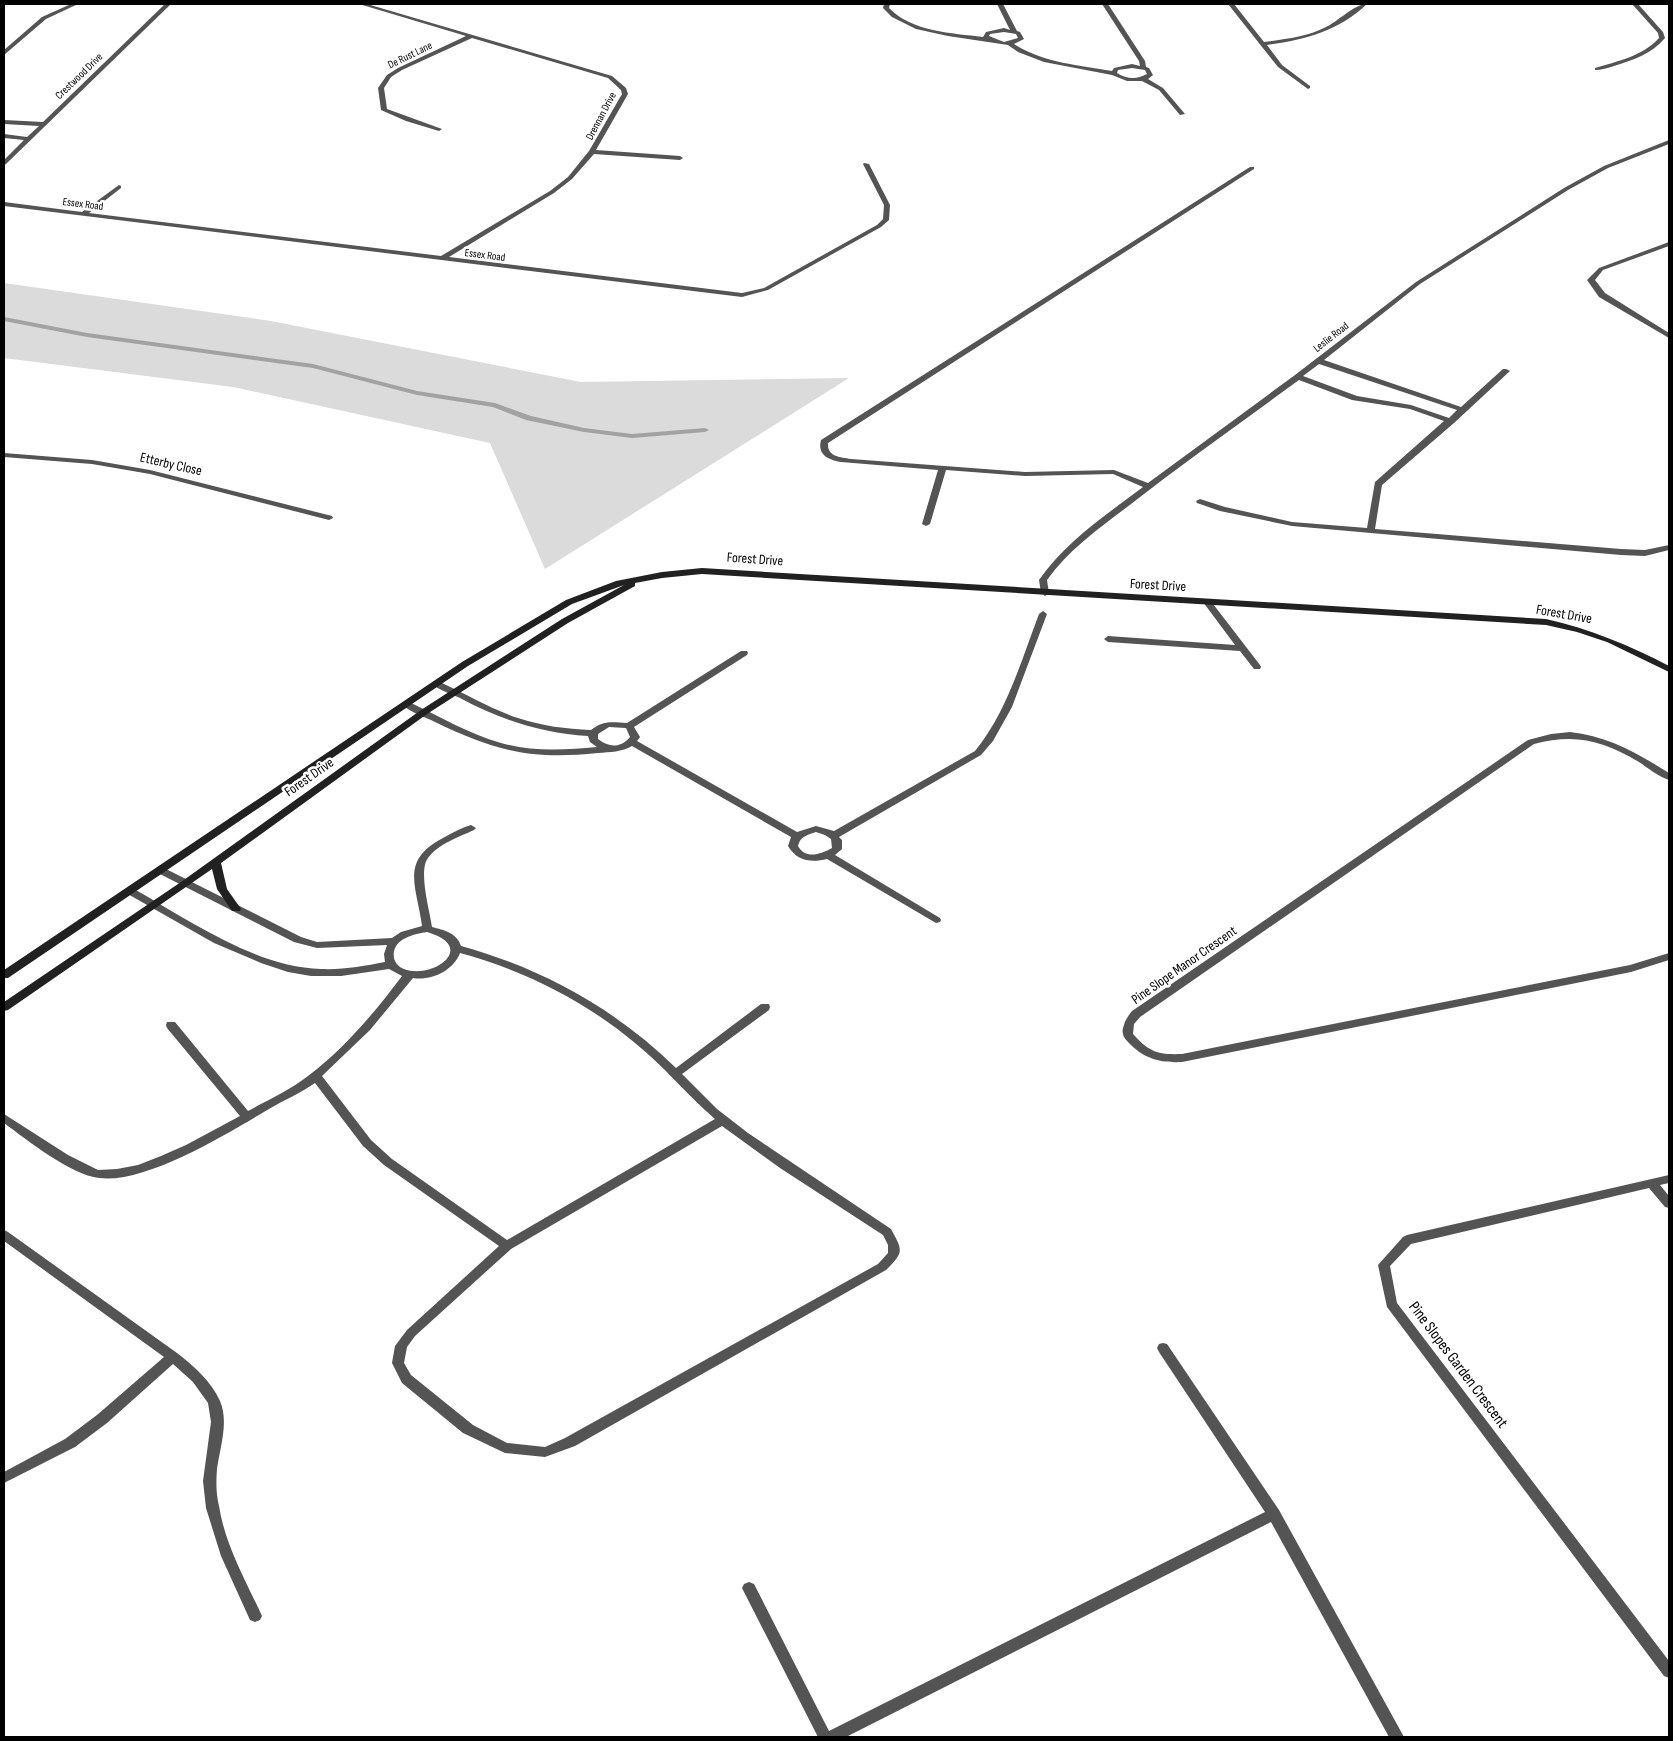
<svg xmlns="http://www.w3.org/2000/svg" width="1673" height="1741" viewBox="0 0 1673 1741" font-family="'Sofia Sans Condensed',sans-serif">
  <style>
    .green { fill: #dbdbdb }
    .lines { fill: none; stroke-linecap: round; stroke-linejoin: round }
    .stream { fill: #a2a2a2; fill-rule: evenodd }
    .lane { fill: #545454; fill-rule: evenodd }
    .street { fill: #545454; fill-rule: evenodd }
    .secondary { fill: #212121; fill-rule: evenodd }
    .labels { text-anchor: middle; dominant-baseline: central; stroke-width: 5; stroke-linejoin: round; paint-order: stroke }
    .far-street-label { font-size: 11px; fill: #000; stroke: #fff }
    .street-label { font-size: 14px; fill: #000; stroke: #fff }
    .near-street-label { font-size: 16px; fill: #000; stroke: #fff }
  </style>
  <rect width="100%" height="100%" fill="#fff"/>
  <path class="green" d="M4 283 271 321 581 382 849 378 545 569 490 443 233 387 4 358Z"/>
  <g class="lines">
    <path class="stream" d="M4 317 87 333 313 364 417 391 495 403 531 416 584 428 632 434 705 428 709 430 705 432 632 438 584 432 526 420 493 407 417 395 313 368 87 337 4 321Z"/>
    <path class="lane" d="M1207 599 1210 600 1260 665 1261 667 1260 669H1254L1240 651 1108 642 1104 639 1108 636 1235 645 1203 602Z
      M1043 611 1047 614 1012 707 993 741 981 755 839 837 842 840V849L835 855 940 918 941 920 940 922 936 923 827 859C811 863 797 861 788 846L791 837 632 746C622 752 610 752 598 753 531 760 495 751 435 722 425 717 410 712 401 704L403 702H409C439 716 469 734 501 743 532 752 565 750 597 747L590 742 588 736C542 733 501 720 460 698 451 694 439 690 432 684L437 681 440 682C466 694 491 709 518 718 542 726 566 729 591 730 603 720 613 722 627 723L741 651H747L748 653 747 655 634 727 640 737 637 741 797 832 816 826 834 831 975 751C1007 712 1021 661 1039 614ZM609 727 626 728 630 737C621 748 609 748 598 739V734ZM816 832 825 835 831 839 832 848C821 854 806 860 798 846 800 836 808 835 816 832Z"/>
    <path class="street" d="M71 4H78L46 19 4 55V50L42 17Z
      M165 4H171L6 164 4 165V160L24 140 4 138V134L27 137 39 126 4 124V120L43 122Z
      M359 4H367L612 76 626 88 628 94 596 150 680 156 683 158 680 160 594 154 572 179 554 193 449 257 742 293 764 288 877 225 883 219 884 205 863 164 864 163 869 164 890 205 889 220 881 227 768 290 742 297 4 206V202L82 212 119 185 121 186V188L89 213 441 256 550 191 568 177 589 151 622 94 621 90 608 78 472 38 402 70 391 77 384 88 387 109 442 129 439 131 406 121 381 110 378 88 387 75 398 68 466 36Z
      M884 4H890L889 8C912 32 952 33 983 37L986 32 1004 28 1010 30 997 4H1003L1017 31 1020 32 1024 39 1014 44C1044 63 1078 65 1112 71L1114 68 1132 64 1140 66 1139 61 1102 4H1108L1145 61 1146 67 1149 68 1153 75 1148 79 1163 88 1185 114 1180 115 1159 90 1142 81H1127L1112 75 1044 62 1018 52 1008 45 948 36 916 29 892 17 883 8ZM1004 32 1016 34 1018 38 1004 42 989 36 990 34ZM1132 68 1145 70 1147 74C1136 80 1127 79 1117 73L1118 70Z
      M1228 4H1234L1264 42C1285 39 1307 37 1326 27 1337 22 1356 3 1367 4 1339 31 1304 40 1267 45L1282 65 1310 86V88L1308 89 1278 67Z
      M1632 4H1638L1663 32 1665 38C1652 54 1633 60 1614 66 1608 68 1601 70 1595 70V68C1618 61 1643 56 1659 38L1658 33Z
      M1669 140V144L1608 168 1568 190 1420 284 1324 360 1461 407 1503 369H1506L1510 371 1454 423 1382 485 1375 529 1621 549 1645 550 1669 545V550L1645 556 1621 555 1292 526 1220 511 1197 503 1196 501 1200 499 1225 507 1292 522 1367 528 1375 482 1444 421 1410 409 1352 400 1299 380C1243 421 1186 461 1131 504 1101 527 1069 549 1047 580L1049 593 1045 596 1041 593 1039 580C1066 541 1106 515 1143 487L1113 474 1025 476 946 470 930 524 926 526 922 524 938 470 841 462C829 460 817 455 821 440L1250 167H1254V169L828 443C827 457 840 457 851 459L1025 472 1114 470 1148 483 1295 375 1416 282 1564 188 1604 166ZM1319 364 1457 410 1449 418 1411 405 1357 396 1303 376Z
      M1669 242V246L1603 270 1595 280 1605 293 1669 333V338L1599 297 1587 280 1599 268Z
      M4 453 92 460 150 470 332 516 333 518 329 520 150 474 92 464 4 457Z
      M1570 732C1608 736 1637 753 1669 773V780C1659 777 1648 768 1639 762 1603 741 1576 733 1534 744L1140 1017 1134 1024 1133 1034C1149 1052 1158 1055 1182 1054L1630 965 1669 953V960L1631 972 1182 1062C1160 1063 1144 1059 1128 1042 1123 1037 1121 1032 1124 1025 1125 1020 1129 1015 1132 1011L1528 740 1551 734Z
      M471 825 476 828 474 830C459 837 438 844 428 858 418 871 430 911 432 927 444 930 457 933 461 946 541 968 616 1009 676 1068L761 1004H769L770 1007 769 1010 682 1074 717 1109 748 1133 891 1229C903 1251 904 1252 886 1270L575 1446 545 1457 505 1453 463 1433 402 1383 392 1363 395 1346 407 1330 499 1246 384 1165 363 1146 315 1083C301 1093 284 1100 269 1109 228 1133 146 1184 99 1178 71 1175 27 1140 4 1123V1114L68 1155 98 1170 117 1169 138 1165 161 1156 186 1145 240 1116 167 1028 166 1025 167 1022H175L248 1111C268 1100 290 1090 308 1076 344 1049 375 1012 402 976L389 969 341 976H311L288 972 261 963 214 943 126 893 125 891 130 888 134 889C189 920 255 967 321 969 343 970 364 966 385 962L384 954 387 945 317 948 294 942 156 872 155 870 156 868H164L301 937 317 942 392 938 401 932 422 926C417 886 399 861 443 838 452 833 461 828 471 825ZM427 932C479 947 432 980 404 969 399 967 395 963 394 958 391 939 414 934 427 932ZM460 953C523 970 585 1001 635 1043 664 1066 687 1095 715 1119L507 1240 392 1159 371 1140 322 1076 370 1030 413 978C431 981 453 971 460 953ZM722 1126 780 1168 883 1235 888 1245V1253L878 1264 565 1438 545 1447 507 1443 473 1425 411 1375 404 1363 407 1347 415 1336 511 1249Z
      M1669 1175V1183L1660 1185 1669 1196V1208L1665 1207 1649 1188 1411 1244 1390 1266 1397 1303 1669 1661V1678L1664 1676 1387 1307 1378 1265 1403 1237 1407 1235Z
      M4 1230 8 1232 177 1353C194 1366 211 1381 220 1401 229 1422 220 1447 217 1469 216 1481 216 1494 219 1506 225 1545 246 1581 262 1616L260 1620 255 1622 250 1620 221 1556 206 1508 203 1481 211 1422 208 1403 193 1382 173 1364 107 1423 75 1447 4 1483V1472L65 1439 97 1415 164 1357 4 1241Z
      M1163 1343 1167 1344 1279 1510 1404 1737H1389L1271 1522 846 1737H818L744 1592 742 1588 744 1584 749 1582 754 1584 829 1731 1265 1512 1159 1352 1157 1348 1159 1344Z"/>
    <path class="secondary" d="M702 568 1546 619C1590 629 1629 645 1669 666V672L1607 642 1577 632 1546 625 702 574 662 578 635 583V586L568 623 427 714 221 863 227 889 241 909 240 911H232L217 889 212 869 8 1010 4 1011V1002L181 882 421 710 562 619 624 585 572 604 468 666 8 978H4V970L462 662 566 600 616 581 662 572Z"/>
  </g>
  <g class="labels">
    <g class="far-street-label">
      <text transform="translate(410 55) rotate(-26)">De Rust Lane</text>
      <text transform="translate(79 76) rotate(-44)">Crestwood Drive</text>
      <text transform="translate(601 116) rotate(-62)">Drennan Drive</text>
      <text transform="translate(83 204) rotate(7)">Essex Road</text>
      <text transform="translate(485 255) rotate(7)">Essex Road</text>
      <text transform="translate(1331 337) rotate(-38)">Leslie Road</text>
    </g>
    <g class="street-label">
      <text transform="translate(171 464) rotate(13)">Etterby Close</text>
      <text transform="translate(755 559) rotate(4)">Forest Drive</text>
      <text transform="translate(1158 585) rotate(3)">Forest Drive</text>
      <text transform="translate(1564 614) rotate(10)">Forest Drive</text>
      <text transform="translate(309 777) rotate(-35)">Forest Drive</text>
      <text transform="translate(1184 965) rotate(-35)">Pine Slope Manor Crescent</text>
    </g>
    <g class="near-street-label">
      <text transform="translate(1458 1365) rotate(53)">Pine Slopes Garden Crescent</text>
    </g>
  </g>
  <rect width="1673" height="1741" fill="none" stroke="#000000" stroke-width="10"/>
</svg>
